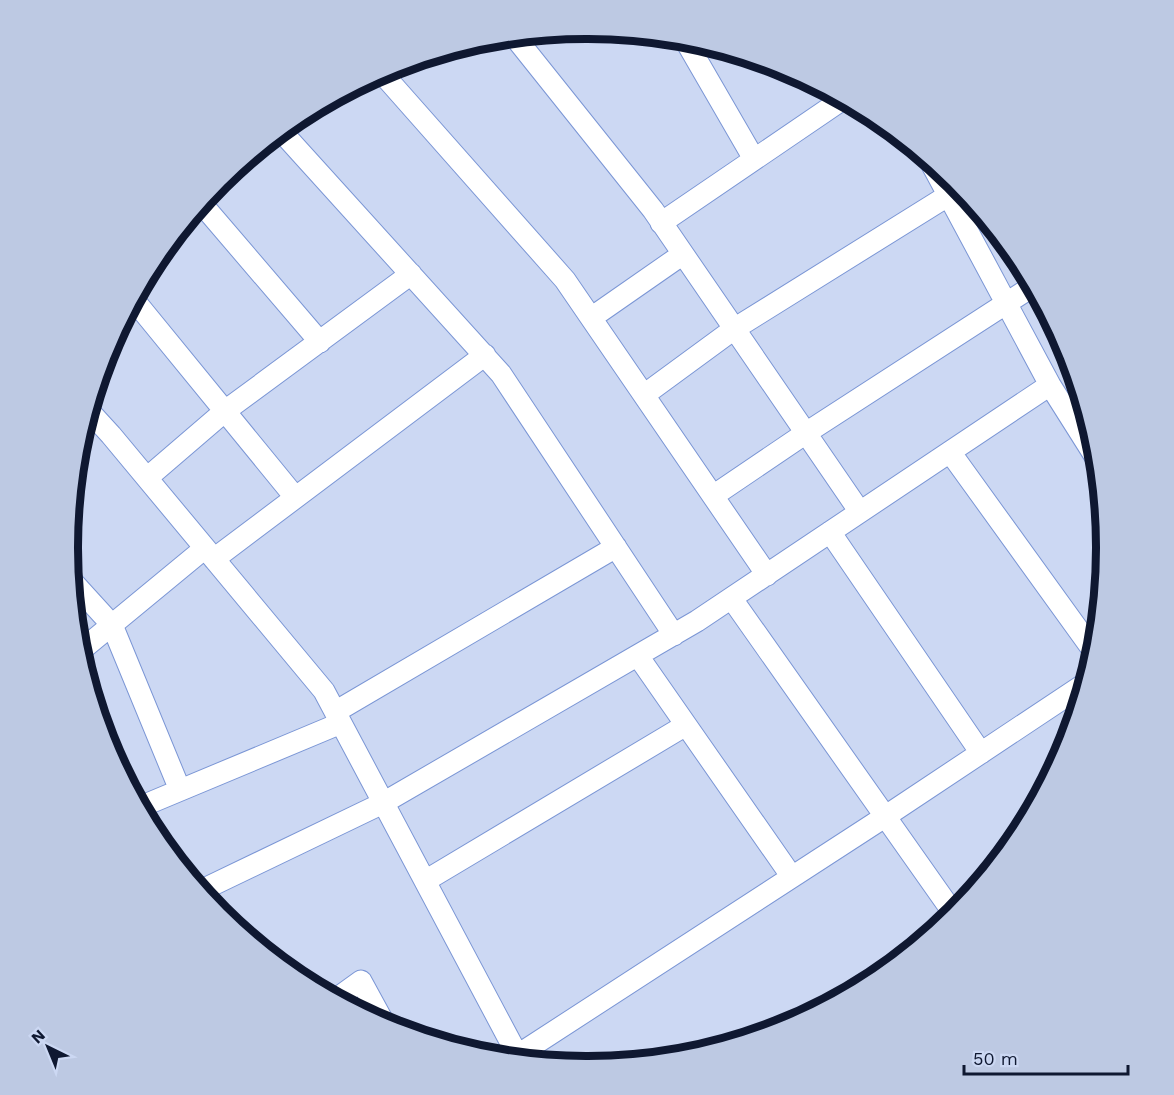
<svg xmlns="http://www.w3.org/2000/svg" width="1174" height="1095" viewBox="0 0 1174 1095" font-family="'Work Sans',sans-serif">
  <style>
    .lines { fill: none; stroke-linecap: round; stroke-linejoin: round }
    .street-casing { stroke: #7b96d5; stroke-width: 23 }
    .street { stroke: #fff; stroke-width: 21 }
    .rim { fill: none; stroke: #0f1831; stroke-width: 8 }
  </style>
  <rect width="100%" height="100%" fill="#ccd8f3"/>
  <g class="lines">
    <g class="street-casing">
      <path id="street" d="M514 36 653 210 860 512
        M684 38 754 159
        M381 72 565 280 767 575
        M281 131 501 374 674 635
        M930 161 1050 385
        M201 203 320 342
        M661 223 843 99
        M134 300 295 497
        M591 318 683 254
        M644 395 734 329 949 195
        M89 411 111 435 324 691 520 1060
        M950 452 1095 653
        M147 478 225 411 411 274
        M713 496 806 433 1033 286
        M830 532 981 753
        M214 559 485 355
        M71 580 112 625 180 790
        M732 599 954 914
        M79 652 205 548
        M638 656 792 877
        M335 712 616 547
        M140 807 341 723
        M425 881 686 725
        M200 891 383 803 697 621 1050 385 1098 461
        M336 999 361 981 385 1025
        M518 1055 886 816 1086 683"/>
    </g>
    <use href="#street" class="street"/>
  </g>
  <path d="M0 0H1174V1095H0ZM586 39H588A508 508 0 0 1 1096 547V548A508 508 0 0 1 588 1056H586A508 508 0 0 1 78 548V547A508 508 0 0 1 586 39Z" fill="#bdc9e3" fill-rule="evenodd"/>
  <path class="rim" d="M586 39H588A508 508 0 0 1 1096 547V548A508 508 0 0 1 588 1056H586A508 508 0 0 1 78 548V547A508 508 0 0 1 586 39Z"/>
  <g transform="translate(48 1047) rotate(317)" stroke="#ccd8f3" stroke-width="4.5" paint-order="stroke">
  <path d="M0-4.5L10 22L0 15L-10 22Z" fill="#0f1831"/>
  <text y="-9" font-size="16" font-weight="bold" text-anchor="middle" fill="#0f1831">N</text>
  </g>
  <path d="M964 1065v9h164v-9" fill="none" stroke="#0f1831" stroke-width="3"/>
  <text x="973" y="1065" font-size="18" fill="#0f1831" stroke="#ccd8f3" stroke-width="4.5" paint-order="stroke">50 m</text>
</svg>
